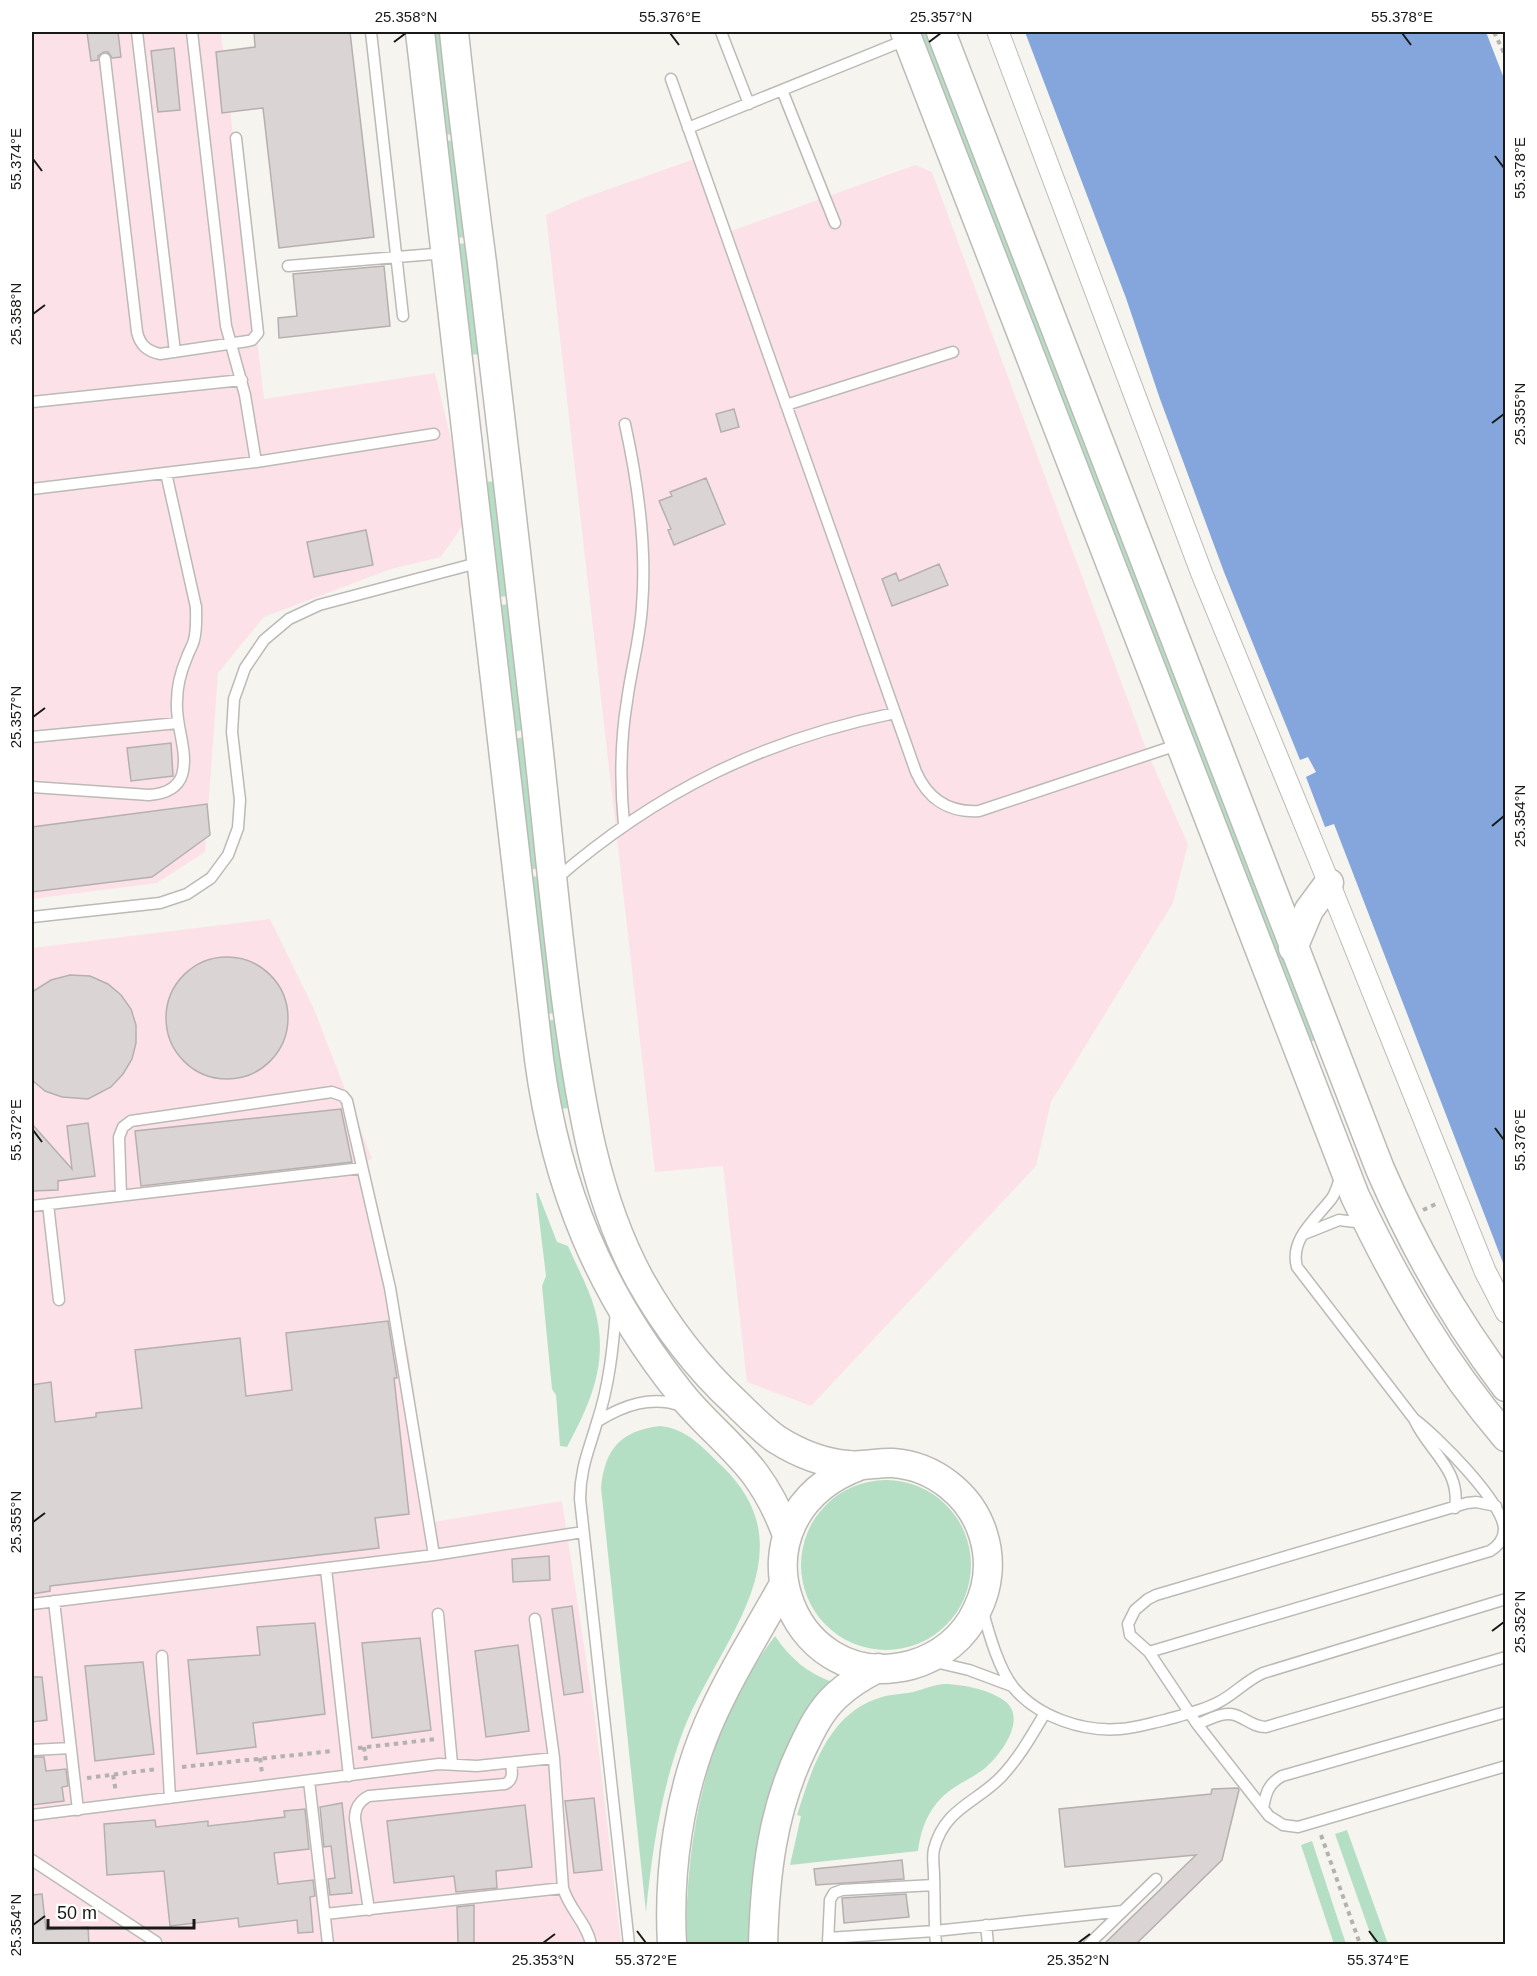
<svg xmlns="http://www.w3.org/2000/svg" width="1537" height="1976" viewBox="0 0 1537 1976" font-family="Arial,sans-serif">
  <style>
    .industrial { fill: #fce2e8 }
    .green { fill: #b4dfc4 }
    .water { fill: #84a6dc }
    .building { fill: #dad4d4; stroke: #b5b0af; stroke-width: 1.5 }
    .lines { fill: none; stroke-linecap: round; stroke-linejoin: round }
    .lane-casing { stroke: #bcbab6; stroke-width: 13 }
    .street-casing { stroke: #bcbab6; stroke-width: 23 }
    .secondary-casing { stroke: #bcbab6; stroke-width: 31 }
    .path { stroke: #b4b2ae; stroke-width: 4; stroke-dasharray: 4.5 4.5; stroke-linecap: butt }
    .lane { stroke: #fff; stroke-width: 10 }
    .street { stroke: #fff; stroke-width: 21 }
    .secondary { stroke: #fff; stroke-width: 28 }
    .ticks { fill: none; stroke: #191917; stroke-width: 2 }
    .neatline { fill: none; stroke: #191917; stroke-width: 2 }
    .ticks-label { font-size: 15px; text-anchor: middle; fill: #191917 }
  </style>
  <rect width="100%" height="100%" fill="#f6f4ef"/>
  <path class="industrial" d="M32 32H221L264 399 435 373 463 489 462 526 441 557 391 569 264 617 218 673 205 852 157 883 32 899Z
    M703 156 731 231 915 165 932 172 1148 754 1188 844 1173 903 1051 1102 1036 1166 811 1406 747 1382 723 1166 655 1172 546 215 578 200Z
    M270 919 314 1009 372 1159 366 1161 409 1356 432 1522 562 1501 595 1718 621 1944H32V948Z"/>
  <path class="green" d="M432 32H444L455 134 444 135Z
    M918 32H929L1317 1039 1308 1043Z
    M456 140 467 237 457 238 445 141Z
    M468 243 481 355 470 354 457 244Z
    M496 481 509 596 498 597 486 482Z
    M510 604 523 730 513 732 500 605Z
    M525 737 540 868 529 870 514 739Z
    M541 876 556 1013 546 1014 530 877Z
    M557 1019 569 1108 559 1109 547 1021Z
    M536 1193H538L557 1242 568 1246C577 1267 589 1288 595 1310 609 1362 591 1402 567 1447L560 1446 556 1395 552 1389 542 1286 546 1276Z
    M660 1426C688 1429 703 1448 723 1467 813 1555 714 1646 682 1734 661 1791 652 1851 646 1912L601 1488C605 1449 620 1431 660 1426Z
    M801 1565a85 85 0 1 1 170 0a85 85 0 1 1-170 0Z
    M775 1636C790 1658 807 1673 832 1682L759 1838 752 1886 751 1944H686C686 1832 706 1727 775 1636Z
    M944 1684C962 1684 992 1690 1006 1702 1027 1720 1000 1756 984 1769 968 1781 949 1787 936 1804 925 1818 920 1834 918 1851L790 1865 801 1816 797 1815C812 1768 829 1712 882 1697 892 1694 903 1694 913 1692 924 1689 933 1685 944 1684Z
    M1347 1830 1388 1944H1374L1335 1834Z
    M1312 1841 1346 1944H1334L1301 1845Z"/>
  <path class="water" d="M1025 32H1486L1505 81V1268L1334 824 1325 827 1306 777 1316 772 1308 757 1300 760 1224 572 1160 399 1126 298Z"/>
  <path class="building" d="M87 32H118L121 57 112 58 108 52H104L98 56V60L91 61Z
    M254 32H350L374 237 279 248 263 108 222 113 216 52 255 47Z
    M174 48 180 110 158 112 151 51Z
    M384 266 390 326 279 338 278 318 297 316 293 274Z
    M734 409 739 427 721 432 716 414Z
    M706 478 725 524 674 545 668 530 671 529 659 501 672 496 670 492Z
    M366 530 373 565 314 577 307 542Z
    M939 564 948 585 892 606 882 579 896 573 899 581Z
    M171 743 173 776 131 781 127 748Z
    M207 804 210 835 152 877 32 892V827Z
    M166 1018a61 61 0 1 1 122 0a61 61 0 1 1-122 0Z
    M70 975 90 976 108 984 121 995 131 1009 136 1025V1043L132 1059 123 1074 111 1087 88 1099 62 1097 45 1091 32 1080V992L51 980Z
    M341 1109 352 1162 141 1186 135 1131Z
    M88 1123 95 1176 58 1181V1190L32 1191V1124L72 1169 67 1126Z
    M388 1321 397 1378H394L409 1514 375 1518 379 1548 50 1586V1591L32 1594V1385L51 1382 55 1422 96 1417V1413L142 1408 135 1350 240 1338 246 1396 292 1390 286 1333Z
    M549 1556 550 1580 513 1582 512 1559Z
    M572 1606 583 1692 564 1695 552 1609Z
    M315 1623 325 1714 253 1723 256 1747 197 1754 188 1660 260 1655 257 1627Z
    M420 1638 431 1730 372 1738 362 1643Z
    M518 1645 529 1731 486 1737 475 1651Z
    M143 1662 154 1754 95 1761 85 1666Z
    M32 1677H42L47 1720 32 1722Z
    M32 1757H44L46 1771 66 1769 68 1786 62 1787 64 1801 32 1805Z
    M1238 1788 1239 1790 1222 1860 1136 1944H1104L1196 1855 1065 1867 1059 1809 1211 1794 1212 1789Z
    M594 1798 602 1870 574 1873 565 1801Z
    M342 1803 352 1893 330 1895 328 1879 335 1878 331 1846 324 1847 320 1807Z
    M525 1805 532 1867 496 1871 497 1888 456 1892 454 1876 394 1883 387 1821Z
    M305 1809 309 1849 274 1853 278 1884 313 1880 315 1896 310 1897 313 1932 298 1933 297 1920 239 1927 238 1918 170 1926 164 1871 107 1875 104 1824 155 1820 156 1827 208 1821V1826L285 1817 284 1811Z
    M902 1860 904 1879 816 1885 814 1869Z
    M42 1894 46 1930 88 1927 89 1944H32V1895Z
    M906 1894 909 1917 844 1923 842 1898Z
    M474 1905V1944H458L457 1907Z"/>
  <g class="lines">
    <g class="lane-casing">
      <path id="lane" d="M137 32 175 352
        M192 32 226 326 245 395 256 462
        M371 32 403 316
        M721 32 749 104
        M105 59 137 332C140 345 147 351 160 354L248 341 252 340 258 333 236 138
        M671 79 916 772C928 799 949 813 979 811L1180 744
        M782 90 835 223
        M688 128 908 39
        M288 266 446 253
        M32 402 242 380
        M786 405 953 352
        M32 489 256 462 434 434
        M32 737 178 723
        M32 787 149 795C163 794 177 790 182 775 189 752 175 725 177 701 177 686 181 671 187 657 189 651 193 645 194 640 197 629 196 618 196 607L166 473
        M624 825C620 783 620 743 627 701 631 670 640 639 642 606 647 545 638 483 625 424
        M555 880C657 791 763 740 895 713
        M32 917 160 903 187 894 211 878 228 855 238 828 240 800 232 732 234 699 245 668 264 640 289 619 319 605 481 562
        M1341 1176C1338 1183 1336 1192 1332 1198 1317 1218 1289 1239 1297 1267L1414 1419C1429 1452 1461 1469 1455 1508
        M121 1196 119 1137 123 1127 131 1121 332 1092 343 1096 347 1101 390 1288 434 1555
        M48 1204 59 1300
        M32 1206 362 1168
        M1304 1234 1339 1220 1364 1223
        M616 1311C613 1347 609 1387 597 1422 589 1450 580 1469 580 1499L629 1944
        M598 1421C624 1405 652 1395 682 1406
        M1496 1506 1476 1502 1467 1503 1156 1595 1148 1599 1135 1610 1128 1624 1130 1635 1149 1652 1197 1724 1269 1816 1283 1825 1298 1827 1506 1766
        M326 1569 349 1776
        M54 1601 78 1810
        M32 1604 434 1555 583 1532
        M983 1612C989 1634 999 1670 1014 1688 1038 1717 1083 1732 1120 1729 1136 1728 1151 1723 1165 1720 1183 1715 1201 1711 1217 1703 1234 1695 1245 1681 1263 1673L1506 1599
        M438 1614 452 1764
        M535 1619 554 1758 563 1888C569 1909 587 1923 591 1944
        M1149 1652 1490 1551C1498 1546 1504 1539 1504 1529 1503 1502 1436 1435 1414 1419
        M162 1656 170 1798
        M935 1662 969 1670 1012 1686
        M1197 1724C1209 1720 1223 1711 1235 1715 1247 1719 1253 1727 1266 1727L1506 1657
        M32 1750 71 1748
        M309 1781 328 1944
        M1263 1808C1266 1793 1268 1784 1282 1776L1506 1712
        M32 1815 439 1764 477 1766 554 1758
        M32 1860 156 1942
        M369 1910 355 1819C355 1808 359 1801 369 1796L505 1784C514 1780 512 1771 511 1763
        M325 1914 563 1888
        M986 1925 988 1944
        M828 1938 935 1931 1123 1911
        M828 1943 830 1900 834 1893 842 1890 934 1885
        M936 1944C934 1922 935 1899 934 1876 934 1867 932 1857 934 1849 945 1808 976 1803 1001 1777 1019 1758 1032 1735 1045 1713
        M1089 1944 1156 1879"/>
    </g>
    <g class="street-casing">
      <path id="street" d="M998 32 1202 574 1329 883 1485 1271 1506 1312"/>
    </g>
    <g class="secondary-casing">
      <path id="secondary" d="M420 32 539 1059C556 1188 600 1293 681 1394 704 1423 733 1445 755 1474 769 1493 779 1513 787 1535
        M454 32C462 109 472 186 482 263 500 417 519 572 536 726 547 822 555 918 568 1013 581 1105 595 1197 640 1280 666 1326 696 1366 735 1402 748 1415 761 1428 776 1439 798 1453 823 1463 848 1465 863 1467 878 1462 893 1463 934 1466 971 1495 983 1534 991 1559 989 1586 977 1610 965 1637 940 1657 911 1665 787 1697 723 1517 859 1466
        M905 32 1355 1196C1396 1283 1443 1364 1506 1437
        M941 32 1380 1169C1414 1247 1454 1319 1506 1387
        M1293 948 1309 910 1329 883
        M672 1944C668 1871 679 1793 708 1725 729 1676 758 1631 784 1584
        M763 1944C765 1876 772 1811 802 1749 811 1730 820 1711 836 1696 849 1684 862 1676 878 1668"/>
    </g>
    <path class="path" d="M1494 32 1506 57
      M1423 1210 1438 1203
      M364 1747 366 1761
      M358 1748 437 1739
      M260 1758 262 1773
      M182 1767 333 1751
      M113 1775 116 1792
      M87 1778 157 1769
      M1321 1835 1360 1944"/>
    <use href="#lane" class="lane"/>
    <use href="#street" class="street"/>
    <use href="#secondary" class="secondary"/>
  </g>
  <path class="ticks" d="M670 33 679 45M1402 33 1411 45M394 42 406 33M929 42 941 33M1495 156 1504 168M33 159 42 171M33 314 45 305M1492 423 1504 414M33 717 45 708M1492 826 1504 816M1495 1128 1504 1140M33 1130 42 1142M33 1522 45 1513M1492 1631 1504 1622M33 1925 45 1916M637 1931 646 1943M1369 1931 1378 1943M543 1943 555 1934M1078 1943 1090 1934"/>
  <rect width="1537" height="1976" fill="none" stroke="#ffffff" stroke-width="66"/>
  <path d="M48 1919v9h146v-9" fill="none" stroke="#191917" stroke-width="3"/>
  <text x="57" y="1919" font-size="18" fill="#191917" stroke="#ffffff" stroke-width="4.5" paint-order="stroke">50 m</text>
  <rect x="33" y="33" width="1471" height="1910" class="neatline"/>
  <g class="ticks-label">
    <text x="406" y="22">25.358°N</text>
    <text x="670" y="22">55.376°E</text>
    <text x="941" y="22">25.357°N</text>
    <text x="1402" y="22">55.378°E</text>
    <text transform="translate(16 159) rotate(-90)" y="5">55.374°E</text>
    <text transform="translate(1520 168) rotate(-90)" y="5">55.378°E</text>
    <text transform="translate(16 314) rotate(-90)" y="5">25.358°N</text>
    <text transform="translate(1520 414) rotate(-90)" y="5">25.355°N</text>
    <text transform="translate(16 717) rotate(-90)" y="5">25.357°N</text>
    <text transform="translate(1520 816) rotate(-90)" y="5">25.354°N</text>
    <text transform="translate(16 1130) rotate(-90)" y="5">55.372°E</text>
    <text transform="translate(1520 1140) rotate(-90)" y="5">55.376°E</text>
    <text transform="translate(16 1522) rotate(-90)" y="5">25.355°N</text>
    <text transform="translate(1520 1622) rotate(-90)" y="5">25.352°N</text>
    <text transform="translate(16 1925) rotate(-90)" y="5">25.354°N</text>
    <text x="543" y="1965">25.353°N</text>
    <text x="646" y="1965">55.372°E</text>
    <text x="1078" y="1965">25.352°N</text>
    <text x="1378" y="1965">55.374°E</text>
  </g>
</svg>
